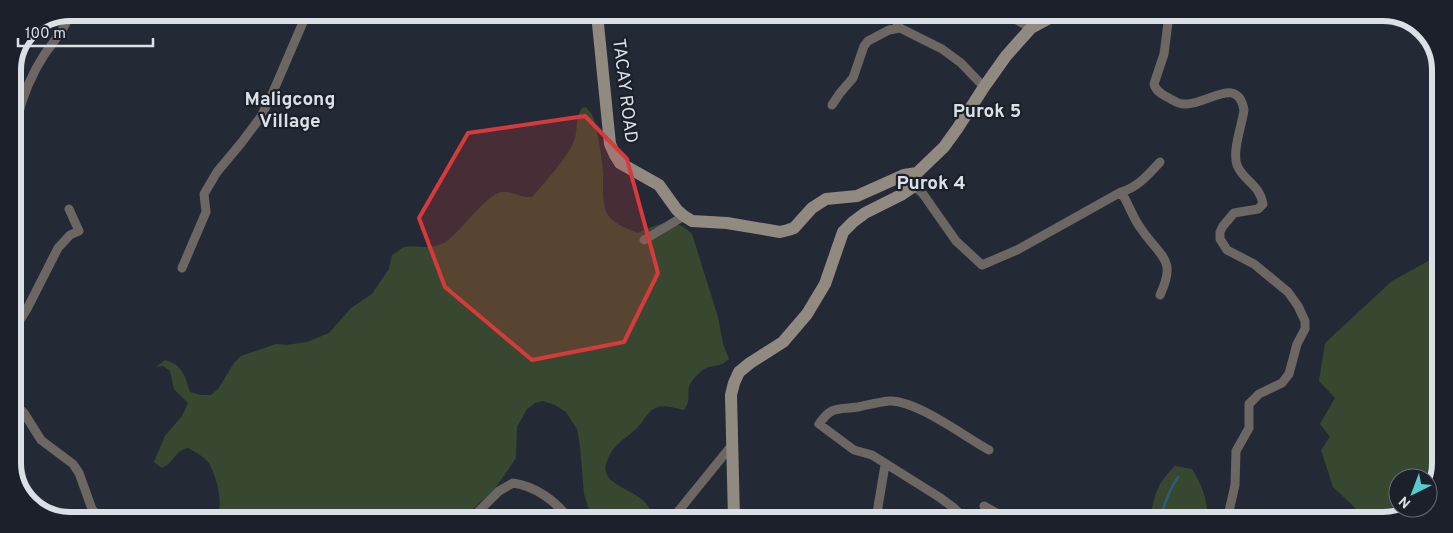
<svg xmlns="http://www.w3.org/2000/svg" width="1453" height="533" viewBox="0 0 1453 533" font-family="Overpass,sans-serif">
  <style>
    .green { fill: #384830 }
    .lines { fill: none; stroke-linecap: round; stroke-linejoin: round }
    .stream { stroke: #2c5c79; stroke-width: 2.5 }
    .street { stroke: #6c6762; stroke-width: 9 }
    .secondary { stroke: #918a81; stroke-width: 12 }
    .marked { fill: #d63a3b; fill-opacity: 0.2; stroke: #d63a3b; stroke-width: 4; stroke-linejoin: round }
    .labels { text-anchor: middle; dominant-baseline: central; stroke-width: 4.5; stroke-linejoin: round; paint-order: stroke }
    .street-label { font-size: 18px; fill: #dbdfe6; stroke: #1b202b }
    .neighbourhood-label { font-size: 19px; font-weight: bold; fill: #dbdfe6; stroke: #1b202b }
    .rim { fill: none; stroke: #dbdfe6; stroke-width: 6 }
  </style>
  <rect width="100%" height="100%" fill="#242a35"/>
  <path class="green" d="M586 107C588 110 592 113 593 117 597 126 603 164 603 174 603 210 601 220 638 233 659 223 674 216 692 234L718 317 723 344 729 359C720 368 713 364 704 369 699 372 690 382 689 387 687 397 691 400 684 410 666 406 656 401 644 419 633 437 615 439 607 461 595 490 653 488 652 519H592L584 494 580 446 577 429 566 412 555 405 543 401 535 403 527 409 517 427 516 458 494 490 463 518H216C225 506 216 473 208 462 203 456 195 452 188 448 173 452 175 462 162 468L154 462 165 436 182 416 188 403 174 389 170 371 163 366 156 367 165 360C183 365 185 376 190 392L200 395H211L218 389 234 363 241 356 276 344 286 345 307 342 329 333 351 308 372 294 389 269 392 255C396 253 401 248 405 247 419 245 431 250 444 243 459 234 487 193 502 192 509 191 514 194 521 196 524 197 529 197 532 197 543 185 570 154 574 141 579 128 574 120 582 108Z
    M1439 255 1437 471 1428 483V478H1398V508H1408C1399 520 1383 520 1368 520L1333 487 1321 450 1330 437 1320 424 1335 398 1319 381 1325 343 1392 281Z
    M1175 466 1192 469C1201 483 1209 502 1207 520H1150C1154 496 1157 483 1175 466Z"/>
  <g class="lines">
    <path class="stream" d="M1160 520C1164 504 1169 490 1178 477"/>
    <path class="street" d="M354 13 362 19
      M892 14 900 28 942 49 961 63 984 87
      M1008 15 1031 28
      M1169 15 1164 54 1154 84C1156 91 1161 94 1167 97 1173 100 1179 105 1186 104 1208 104 1238 75 1244 110 1242 125 1232 151 1237 165 1243 181 1259 183 1263 204L1258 209 1234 213 1223 226 1220 232V239L1227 250 1254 264 1288 292 1298 306 1305 321V329L1297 344 1289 374 1282 383 1259 394 1249 404V428L1236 451 1235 485 1227 520
      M832 105 840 93 853 78 864 46 868 41 889 30 900 28
      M17 119C23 95 31 75 44 55 54 41 65 29 71 13
      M914 186 923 194 956 241 982 265 1017 250 1121 192C1138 187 1148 175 1160 162
      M1121 192C1129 204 1133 219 1142 230 1161 258 1177 259 1160 295
      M644 240 684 216
      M182 268 206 212 204 194 217 172 242 142 260 118 270 99 307 13
      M13 331 27 309 58 248 70 235 79 231 69 209
      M13 402 24 413 41 440 73 464 79 473 92 509 99 517
      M24 498 48 510 57 517
      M984 506 1009 520
      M472 518 499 491 513 483C535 486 556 501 569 519
      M672 519 732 445
      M876 519 885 465
      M960 519 958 512 954 508 939 497 872 455 854 450 819 424C832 405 838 410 858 407 868 405 879 402 889 401 915 399 965 437 989 450
      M1115 520 1120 517"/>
    <path class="secondary" d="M597 14 610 144 615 155 620 163 659 185 677 210 684 216 692 221 727 223 780 232 788 230 794 228 812 208 826 199 857 196 904 175 917 173 944 147 957 129 984 87 1006 56 1031 28 1055 15
      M734 519 731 395 734 383 739 372 750 363 783 342 807 314 825 284 843 232 853 222 865 213 901 195 914 186 917 173"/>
  </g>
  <path class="marked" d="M585 116 627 159 658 273 624 342 532 360 445 287 419 218 468 133Z"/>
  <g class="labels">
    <g class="street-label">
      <text transform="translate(624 91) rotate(83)">TACAY ROAD</text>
    </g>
    <g class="neighbourhood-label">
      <text x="290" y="100">Maligcong<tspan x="290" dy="22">Village</tspan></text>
      <text x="987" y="112">Purok 5</text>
      <text x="931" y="184">Purok 4</text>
    </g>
  </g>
  <path d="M0 0H1453V533H0ZM70 21H1383A49 49 0 0 1 1432 70V463A49 49 0 0 1 1383 512H70A49 49 0 0 1 21 463V70A49 49 0 0 1 70 21Z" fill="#1b202b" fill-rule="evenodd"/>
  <path class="rim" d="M70 21H1383A49 49 0 0 1 1432 70V463A49 49 0 0 1 1383 512H70A49 49 0 0 1 21 463V70A49 49 0 0 1 70 21Z"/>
  <g transform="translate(1413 493) rotate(222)"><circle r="24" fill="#1b202b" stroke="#686c76"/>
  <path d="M0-4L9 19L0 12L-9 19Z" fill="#52cdce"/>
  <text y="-8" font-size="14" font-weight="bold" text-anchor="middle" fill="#dbdfe6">N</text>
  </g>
  <path d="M18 38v8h135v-8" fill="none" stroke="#dbdfe6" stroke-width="2.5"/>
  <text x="25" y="38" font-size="15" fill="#dbdfe6" stroke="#1b202b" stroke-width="4" paint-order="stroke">100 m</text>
</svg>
